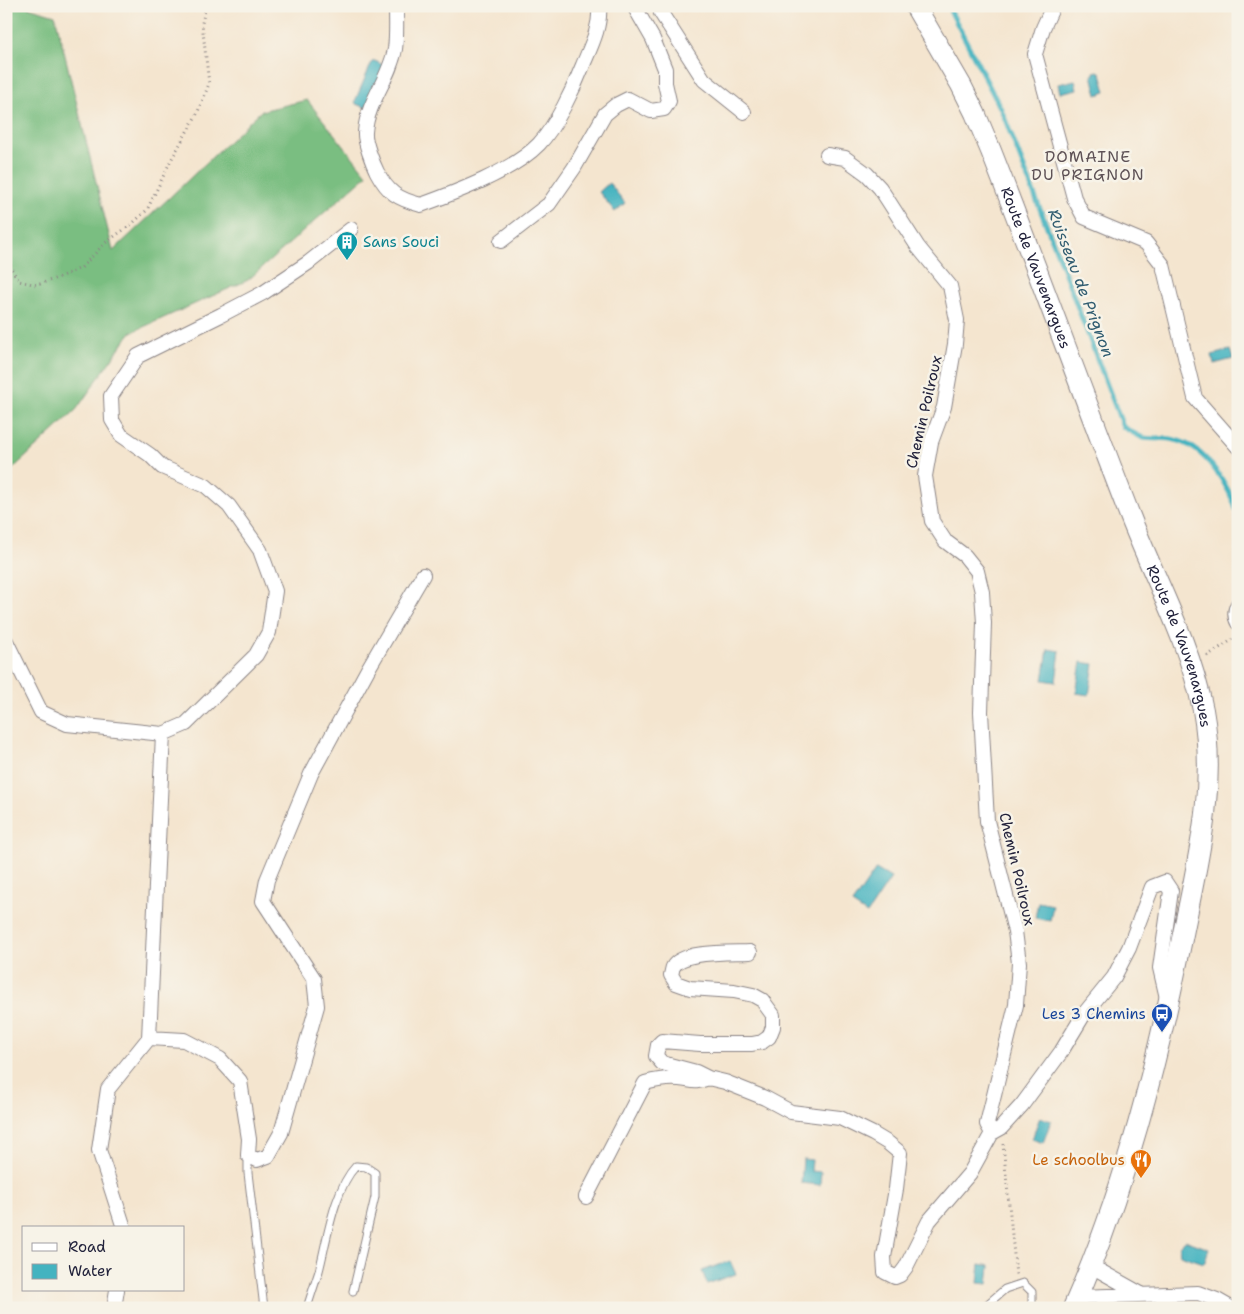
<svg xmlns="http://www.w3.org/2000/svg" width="1244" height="1314" viewBox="0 0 1244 1314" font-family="'Shantell Sans',sans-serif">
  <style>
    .forest { fill: #7abe81; stroke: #4e705e }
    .water { fill: #44b3c0; stroke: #336a7e }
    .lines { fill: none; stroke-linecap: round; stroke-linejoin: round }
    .stream { stroke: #44b3c0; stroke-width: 5 }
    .lane-casing { stroke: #8b8485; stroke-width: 9 }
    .street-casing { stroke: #8b8485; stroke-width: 16 }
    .secondary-casing { stroke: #8b8485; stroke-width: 22 }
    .path { stroke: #8b8485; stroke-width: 3; stroke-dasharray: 1 4; stroke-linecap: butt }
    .lane { stroke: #fff; stroke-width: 7 }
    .street { stroke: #fff; stroke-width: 14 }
    .secondary { stroke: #fff; stroke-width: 20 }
    .labels { text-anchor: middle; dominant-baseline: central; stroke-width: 5; stroke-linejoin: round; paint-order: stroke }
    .culture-label { font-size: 15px; fill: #0d838f; stroke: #f7f3e8; text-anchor: start }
    .street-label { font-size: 15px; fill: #22223b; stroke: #f7f3e8 }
    .transit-label { font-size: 15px; fill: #164399; stroke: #f7f3e8; text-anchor: end }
    .food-label { font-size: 15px; fill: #c56008; stroke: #f7f3e8; text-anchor: end }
    .neighbourhood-label { font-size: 16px; letter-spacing: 1px; fill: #5e5256; stroke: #f7f3e8 }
    .water-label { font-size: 16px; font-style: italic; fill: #305c70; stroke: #f7f3e8 }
  </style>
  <rect width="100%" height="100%" fill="#f7f3e8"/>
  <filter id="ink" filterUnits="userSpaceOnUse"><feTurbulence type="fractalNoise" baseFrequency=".02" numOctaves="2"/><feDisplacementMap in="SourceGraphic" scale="10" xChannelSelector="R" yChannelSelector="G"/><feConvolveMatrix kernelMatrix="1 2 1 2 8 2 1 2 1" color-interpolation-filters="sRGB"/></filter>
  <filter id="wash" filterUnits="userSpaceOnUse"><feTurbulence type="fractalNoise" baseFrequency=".0096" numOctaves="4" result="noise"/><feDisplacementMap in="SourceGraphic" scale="20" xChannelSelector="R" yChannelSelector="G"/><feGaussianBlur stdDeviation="1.12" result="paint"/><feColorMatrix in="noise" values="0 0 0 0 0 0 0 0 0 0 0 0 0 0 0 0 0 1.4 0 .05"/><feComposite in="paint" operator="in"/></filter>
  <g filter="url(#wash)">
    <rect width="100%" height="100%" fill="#f4e5cf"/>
    <path class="forest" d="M6 6H25L55 15 113 251 261 111 307 100 367 175 248 280 130 333 76 410 6 475Z"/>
    <path class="water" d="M375 61 385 66 366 108 356 104 355 101 372 62Z
      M1098 71 1101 73 1106 92 1097 95 1092 75H1094V72Z
      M1075 80 1077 89 1060 93 1058 84Z
      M609 183 625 203 615 212 599 192Z
      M1230 350 1233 359 1214 364 1212 355Z
      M1048 649 1060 651 1056 682 1043 680Z
      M1081 662 1094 664 1089 695 1076 693Z
      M876 869 891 878 867 914 852 904Z
      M1038 902 1053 905 1050 921 1035 918Z
      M1040 1117 1051 1121 1043 1143 1032 1139Z
      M803 1159 812 1160 811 1171 821 1172 820 1185 801 1183Z
      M1185 1240 1209 1249 1204 1263 1180 1255 1179 1246Z
      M730 1261 736 1274 707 1284 702 1271Z
      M980 1264 990 1266 988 1284 978 1283Z"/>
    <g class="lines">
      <path class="stream" d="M948 6 1001 109 1058 255 1123 427C1129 430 1137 436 1144 438 1154 440 1165 437 1175 440 1205 446 1230 487 1238 515"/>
    </g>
  </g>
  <g filter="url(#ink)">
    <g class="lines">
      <g class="lane-casing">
        <path id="lane" d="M248 1156V1173L264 1308
          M307 1308C311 1295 315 1283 319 1271 327 1240 334 1189 356 1166L366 1167 375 1173V1197L353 1291
          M983 1308 1005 1289 1023 1283 1032 1292V1308"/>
      </g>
      <g class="street-casing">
        <path id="street" d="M396 6C396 20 397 35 395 49 390 78 367 102 365 132 364 141 373 164 377 172 388 193 398 199 421 205 457 192 513 171 539 144 556 126 574 88 583 65 591 46 601 27 599 6
          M660 6 661 13 704 80 744 112
          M1053 6 1043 28 1035 54 1074 198 1084 217 1146 243 1163 265 1195 398 1238 447
          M827 155 845 158 867 174 880 188 918 247 950 286 957 320 955 344 944 407 931 442 925 476 932 521 945 541 965 556 977 571 982 592 984 623 981 712 987 821 1015 931 1019 963 1016 1005 987 1124 992 1133 1001 1128 1022 1105 1061 1052 1084 1014 1114 977 1129 948 1152 887 1165 882 1171 891 1160 968 1167 998
          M501 241 549 204 574 168 605 114 616 105 628 99 651 111 664 109 669 101 665 83V69L653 39 634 6
          M1238 604C1234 611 1234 616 1238 623
          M6 641 41 712 67 724 163 734 186 724 256 655 269 632 275 591 260 550 229 506 206 486 162 467 150 455 121 435 112 420 111 396 138 356 221 315 263 293 308 263 351 229
          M750 952C733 953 682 950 673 967 672 969 672 972 671 975L676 983 690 988 734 991 753 995 762 1000 773 1015V1027L769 1037 762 1042 752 1044H700L662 1041 658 1045 656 1056 662 1063 696 1072 708 1078 725 1082 765 1098 791 1112 840 1118 873 1134 888 1143 900 1153 896 1189 884 1257 885 1272 895 1277 900 1275 906 1267 929 1221 970 1173 992 1133
          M149 1038 163 734
          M586 1197 645 1083C656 1080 668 1078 679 1079 693 1080 693 1084 708 1078
          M124 1228 99 1150 108 1089 149 1038 184 1040 220 1059 240 1081 249 1139 248 1155 257 1160 268 1156 281 1133 317 1006 314 979 263 901 267 880 311 774 368 669 423 575
          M1091 1266 1143 1295
          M1078 1297 1198 1293 1217 1300 1231 1308
          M114 1308 117 1290"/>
      </g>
      <g class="secondary-casing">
        <g id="secondary">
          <path id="s1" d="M915 6 961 85 975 113 991 151C1039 273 1083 395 1130 516 1155 580 1190 643 1203 710 1217 786 1198 860 1183 934 1157 1062 1126 1188 1073 1308"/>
        </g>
      </g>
      <path class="path" d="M6 245 11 268 19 281 37 285 57 278 81 268 105 243 132 224 147 210 170 162 197 114 209 84 202 23 206 6
        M1207 656 1235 638
        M1003 1144 1016 1275"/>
      <use href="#lane" class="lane"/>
      <use href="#street" class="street"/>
      <use href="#secondary" class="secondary"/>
    </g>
  </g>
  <defs>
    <g id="building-pin" transform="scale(1.125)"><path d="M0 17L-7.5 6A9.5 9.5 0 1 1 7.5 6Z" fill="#0f9aa8" stroke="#f7f3e8"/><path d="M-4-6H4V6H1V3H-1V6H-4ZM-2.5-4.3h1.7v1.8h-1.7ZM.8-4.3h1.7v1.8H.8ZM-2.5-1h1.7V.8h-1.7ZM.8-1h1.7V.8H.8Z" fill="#fff"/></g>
    <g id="bus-pin" transform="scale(1.125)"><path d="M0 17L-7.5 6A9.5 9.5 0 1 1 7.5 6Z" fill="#1a4fb4" stroke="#f7f3e8"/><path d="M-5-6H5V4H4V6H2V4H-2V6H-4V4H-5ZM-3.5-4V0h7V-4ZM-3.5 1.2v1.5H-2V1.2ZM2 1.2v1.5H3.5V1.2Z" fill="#fff"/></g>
    <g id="restaurant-pin" transform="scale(1.125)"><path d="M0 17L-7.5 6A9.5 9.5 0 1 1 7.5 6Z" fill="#e8710a" stroke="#f7f3e8"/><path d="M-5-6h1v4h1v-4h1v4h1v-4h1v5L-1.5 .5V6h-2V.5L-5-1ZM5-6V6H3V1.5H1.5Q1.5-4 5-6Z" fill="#fff"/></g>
  </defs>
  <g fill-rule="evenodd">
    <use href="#building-pin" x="347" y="242"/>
    <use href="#bus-pin" x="1162" y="1014"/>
    <use href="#restaurant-pin" x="1141" y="1160"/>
  </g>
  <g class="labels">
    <g class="culture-label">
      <text x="363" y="242">Sans Souci</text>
    </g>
    <g class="street-label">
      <text stroke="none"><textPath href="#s1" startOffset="289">Route de Vauvenargues</textPath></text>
      <text transform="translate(924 412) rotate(-77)">Chemin Poilroux</text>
      <text stroke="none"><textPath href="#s1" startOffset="694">Route de Vauvenargues</textPath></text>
      <text transform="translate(1017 869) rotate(77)">Chemin Poilroux</text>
    </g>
    <g class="transit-label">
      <text x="1146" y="1014">Les 3 Chemins</text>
    </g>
    <g class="food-label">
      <text x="1125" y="1160">Le schoolbus</text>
    </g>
    <g class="neighbourhood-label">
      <text x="1088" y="156">DOMAINE<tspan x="1088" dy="18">DU PRIGNON</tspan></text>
    </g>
    <g class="water-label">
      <text transform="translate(1081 283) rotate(69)">Ruisseau de Prignon</text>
    </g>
  </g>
  <rect width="1244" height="1314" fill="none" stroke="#f7f3e8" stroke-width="25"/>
  <rect x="22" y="1226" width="162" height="65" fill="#f7f3e8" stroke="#a29fa3"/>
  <rect x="32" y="1243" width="25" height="8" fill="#ffffff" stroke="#a29fa3"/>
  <text x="68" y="1252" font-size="15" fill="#22223b">Road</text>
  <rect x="32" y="1264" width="25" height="15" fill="#44b3c0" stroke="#a29fa3"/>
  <text x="68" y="1276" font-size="15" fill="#22223b">Water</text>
</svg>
